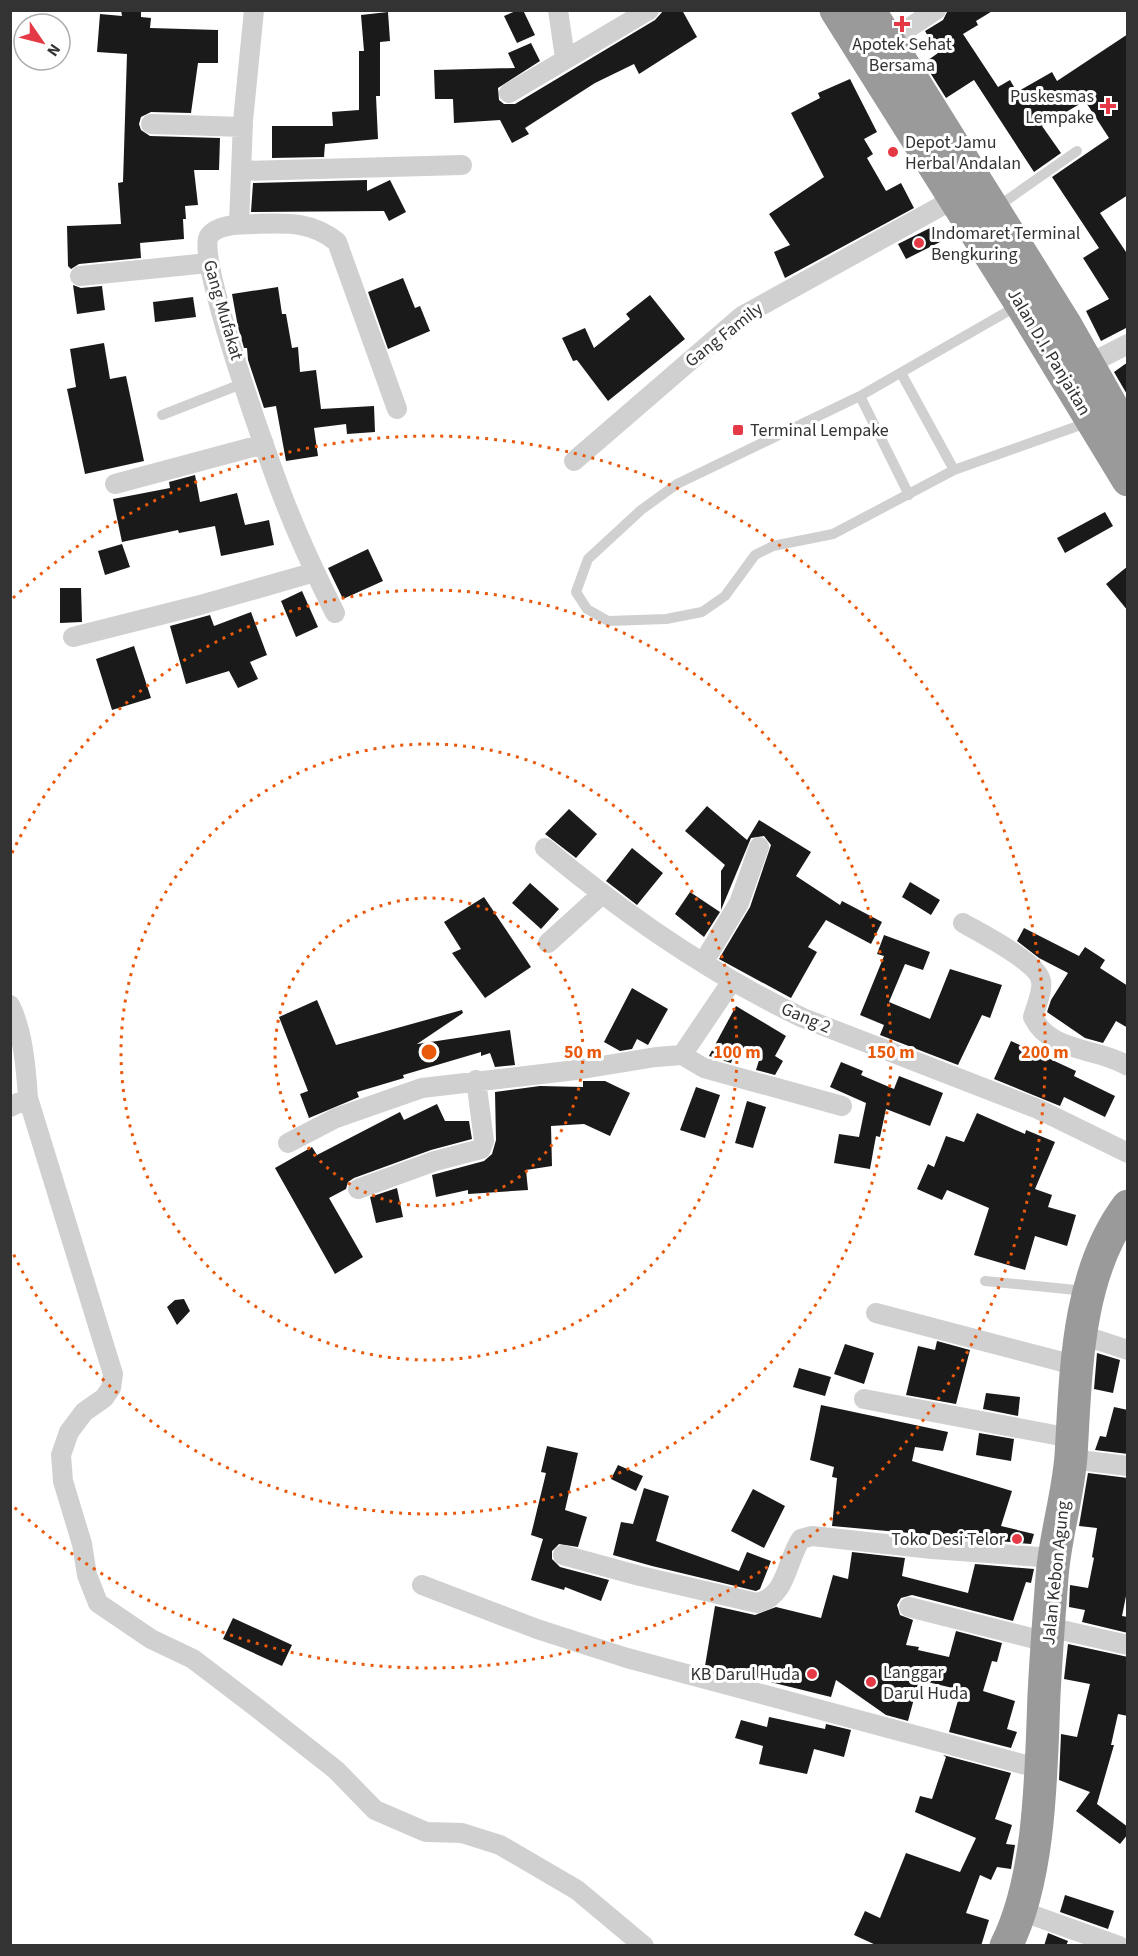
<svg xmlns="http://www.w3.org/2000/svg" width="1138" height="1956" viewBox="0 0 1138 1956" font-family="'Source Sans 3',sans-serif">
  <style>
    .building { fill: #1a1a1a }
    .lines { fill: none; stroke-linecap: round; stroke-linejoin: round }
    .lane { stroke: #d0d0d0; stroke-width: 10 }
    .street { stroke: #d0d0d0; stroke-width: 20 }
    .highway { stroke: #9a9a9a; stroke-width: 33 }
    .ring { fill: none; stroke: #e8590c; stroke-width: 3; stroke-dasharray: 3 6 }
    .poi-dot { fill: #e63946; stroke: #fff; stroke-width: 2 }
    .labels { text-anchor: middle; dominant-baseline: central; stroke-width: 6; stroke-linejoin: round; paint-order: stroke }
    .poi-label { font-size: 18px; fill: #333; stroke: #fff; text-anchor: start }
    .street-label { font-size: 18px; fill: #333; stroke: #fff }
    .centre { fill: #e8590c; stroke: #fff; stroke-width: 3 }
    .ring-label { font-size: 18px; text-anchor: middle; font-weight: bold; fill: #e8590c; stroke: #fff; stroke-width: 6; stroke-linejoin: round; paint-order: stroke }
  </style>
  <rect width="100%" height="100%" fill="#fff"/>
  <path class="building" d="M121 10H141V17L151 18 150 28 218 30V63H198L191 113 151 112 141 117 139 124 141 130 150 136 220 138 219 170H194L198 205 185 206 186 219H183L184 239 140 243 141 258 79 264 71 269 68 266 67 226 121 224 118 183 123 182 127 54 97 52 100 14 122 16Z
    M518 10H523L535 35 517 43 504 16Z
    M664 10H682L697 37 639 74 634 64 595 83 525 128 529 134 512 143 500 120 454 123 453 99H435L434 70 515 68 508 53 531 43 540 61 498 88 499 100 504 104H515L655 20Z
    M948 10H994L976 21 978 25 963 34 998 87 1010 80 1017 92 1052 72 1057 81 1128 34V195L1100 213 1128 255V327L1101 341 1086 311 1109 299 1083 258 1099 248 1052 177 1109 138 1085 101 1042 126 1061 153 1034 172 974 80 946 98 924 63 938 53 925 31 943 20Z
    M388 12 390 41 380 42V96H376L378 139 325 144 324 157 272 158V126H333L332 112 359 110V51H364L361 15Z
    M850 79 877 132 864 139 873 154 867 158 886 191 901 183 914 208 785 278 774 252 790 245 769 214 824 177 791 113 820 98 818 93Z
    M367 180V191L390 180 406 212 389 221 384 211 251 212 253 183Z
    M932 227 940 242 906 259 898 244Z
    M403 278 415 308 420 306 430 331 388 349 368 292Z
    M73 285 81 288 102 286 105 310 77 314Z
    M278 287 282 314H286L292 348 298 347 300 372 316 370 321 409 374 406 375 432 347 434 346 424 314 428 318 456 286 461 276 406 264 408 248 360 247 348H244L238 327 232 294Z
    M650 295 685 339 608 401 577 360 573 361 562 338 585 328 594 348 630 319 626 314Z
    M193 297 196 317 155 322 153 302Z
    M104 343 110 379 126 376 144 461 85 474 67 389 76 387 70 349Z
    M1128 362V396L1114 372Z
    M195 475 200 502 237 493 245 525 269 520 274 545 221 556 215 526 179 533 178 530 122 542 113 499 170 488 169 482Z
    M1105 512 1113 526 1065 553 1057 538Z
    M122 544 130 567 105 575 98 551Z
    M368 549 383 581 343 599 328 568Z
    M1128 566V611L1106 584Z
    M60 588H81L82 622 60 623Z
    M302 591 318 627 296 637 281 601Z
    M251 612 267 655 250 662 258 679 238 688 229 671 186 684 170 626 210 615 214 626Z
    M134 646 151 698 112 710 96 659Z
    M707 806 747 840 759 820 811 852 796 876 840 905 842 901 882 922 871 944 826 920 808 947 817 952 791 998 719 959 750 907 771 845 764 836 751 838 721 910V871L725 865 685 831Z
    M569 809 597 834 576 858 545 834Z
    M632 848 663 873 637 905 606 881Z
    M910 882 940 900 931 915 902 897Z
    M530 883 559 909 541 929 512 903Z
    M690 892 720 912 704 937 675 914Z
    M484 897 531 967 485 998 452 953 461 949 444 922Z
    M1024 928 1079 956 1085 947 1105 960 1100 968 1128 986V1028L1116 1021 1103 1043 1085 1038 1047 1012 1051 1000 1068 973 1039 958 1017 941Z
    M884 935 930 952 923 970 905 964 889 1002 930 1019 950 969 1002 985 990 1018 982 1015 958 1065 880 1035 884 1025 860 1015 884 956 877 954Z
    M632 988 668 1009 648 1045 637 1039 632 1049 620 1051 604 1042Z
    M317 1000 336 1045 462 1010 463 1013 417 1044 510 1030 515 1065 495 1067 490 1053 481 1056V1052L403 1075 404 1078 357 1092 359 1097 309 1118 300 1094 308 1091 279 1017Z
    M736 1006 786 1036 775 1056 783 1061 775 1075 756 1070 761 1054 737 1046 731 1063 709 1056Z
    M1011 1041 1076 1071 1074 1076 1115 1096 1105 1117 1064 1097 1060 1106 994 1079Z
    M841 1062 863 1071 861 1075 894 1089 899 1076 943 1093 930 1126 886 1109 880 1137 876 1136 870 1169 834 1163 839 1134 859 1137 866 1103 830 1087Z
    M583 1081H605L630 1093 610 1136 584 1124 551 1126 552 1166 526 1170 528 1190 468 1194V1190L436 1197 432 1175 484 1161 492 1154 496 1140 495 1092 540 1086 583 1087Z
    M696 1087 720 1095 705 1138 680 1130Z
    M747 1101 766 1107 753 1148 735 1143Z
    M437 1104 445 1121H469L472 1139 431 1150 354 1178 348 1182 346 1189 329 1198 363 1257 335 1274 275 1168 312 1147 317 1155 400 1112 404 1120Z
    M977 1113 1025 1134 1026 1130 1055 1142 1035 1189 1052 1195 1048 1207 1076 1215 1067 1246 1035 1236 1025 1270 974 1255 989 1208 947 1190 942 1200 917 1189 928 1164 934 1167 946 1136 964 1142Z
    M397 1188 403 1217 376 1223 370 1197Z
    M184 1299 190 1311 177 1325 167 1307 175 1300Z
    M937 1341 970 1350 956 1404 906 1395 918 1346 935 1350Z
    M845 1344 874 1353 864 1384 834 1374Z
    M1097 1353 1120 1360 1113 1393 1094 1389Z
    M799 1368 831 1377 825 1396 793 1387Z
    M986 1393 1020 1397 1018 1416 983 1409Z
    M821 1405 948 1432 943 1451 915 1447 912 1461 1012 1491 1001 1526 1034 1534 1031 1544 832 1526 837 1478 832 1477 834 1467 810 1460Z
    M1114 1407 1128 1410V1454L1095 1450 1100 1436 1106 1437Z
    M979 1433 1014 1439 1011 1461 976 1455Z
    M547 1446 578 1453 565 1510 587 1517 578 1547 559 1544 552 1551V1559L560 1567 609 1580 601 1601 565 1587 564 1590 531 1580 543 1539 531 1535 546 1473 541 1472Z
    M618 1465 643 1476 636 1491 611 1479Z
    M1088 1473 1128 1478V1586L1122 1616 1128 1617V1633L1082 1622 1085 1610 1069 1607 1070 1585 1088 1588 1094 1558 1092 1557 1097 1528 1079 1526Z
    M644 1488 669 1496 656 1541 739 1571 747 1552 771 1561 760 1589 756 1591 652 1566 613 1555 621 1522 633 1524Z
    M753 1489 785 1506 764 1548 731 1531Z
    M852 1552 905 1558 902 1576 968 1593 975 1564 1034 1569 1031 1583 1026 1582 1013 1621 912 1595 901 1598 897 1605 900 1615 913 1620 906 1645 919 1647 918 1650 949 1657 956 1631 1002 1643 997 1662 992 1661 983 1691 1015 1701 1007 1729 1017 1732 1011 1748 949 1732 961 1690 919 1680 908 1721 886 1715 836 1680 831 1697 705 1666 715 1606 755 1615 776 1607 821 1618 833 1575 848 1579Z
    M233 1618 292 1645 282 1666 223 1639Z
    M1068 1644 1128 1657V1716L1118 1714 1111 1745H1114L1097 1804 1128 1827V1834L1120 1844 1076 1811 1090 1792 1059 1780 1061 1734 1077 1737 1090 1684 1064 1679Z
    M769 1717 825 1729 826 1724 851 1730 844 1757 814 1749 807 1774 759 1764 763 1746 735 1738 741 1720 767 1727Z
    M943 1755 1011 1773 995 1819 1012 1825 1006 1844 1015 1845 1011 1869 997 1867 991 1880 980 1875 966 1913 989 1920 981 1946H878L854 1935 865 1911 880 1918 906 1853 960 1872 976 1838 915 1812 920 1796 932 1799 946 1757Z
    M1065 1895 1114 1911 1108 1929 1060 1912Z
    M1048 1933 1068 1941 1066 1946H1044Z"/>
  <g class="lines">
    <path class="lane" d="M997 207 1077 151
      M1017 306 860 396 677 484 641 510 588 559 576 592 587 609 608 621 666 619 702 612 725 596 755 555 773 546 833 534 954 470 1089 422
      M901 373 954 470
      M860 396 909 495
      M162 415 244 383
      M985 1281 1086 1291"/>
    <path class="street" d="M558 10 565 58
      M889 41 936 10
      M509 93 649 10
      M151 124 243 127
      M241 171 462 165
      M239 224 243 121 254 10
      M80 276 208 263
      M1087 365 1128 344
      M574 461 742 316 954 199
      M115 484 264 444
      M335 613C318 579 302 545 288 510 274 476 195 257 209 236 217 224 242 224 255 224 286 223 312 221 337 242L397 409
      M73 637 200 605 315 572
      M545 848C624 914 709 973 803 1018L1038 1109 1128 1153
      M963 923C980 933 1038 962 1041 981 1043 991 1036 1006 1033 1017 1050 1053 1097 1047 1128 1066
      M548 943 601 895
      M703 963 739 903 759 847
      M10 1005C23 1031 26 1068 28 1098L10 1107
      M682 1055 732 981
      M28 1098 113 1374 111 1388 104 1398 84 1412 69 1432 61 1455 63 1481 82 1544 87 1575 98 1603 151 1639 193 1659 256 1707 336 1770 375 1810 426 1832 462 1833 500 1845 577 1890 644 1946
      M288 1143 336 1118 422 1088 576 1070 656 1057 682 1055 704 1068 842 1106
      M358 1189 435 1161 481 1149 484 1141 476 1080
      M876 1313 1078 1366
      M1082 1335 1128 1350
      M864 1399 1071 1438
      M1071 1459 1128 1466
      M563 1555 640 1576 757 1603C787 1597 786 1561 801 1539L812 1536 932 1549 1054 1558
      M422 1585 537 1629 627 1658 1041 1769
      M909 1607 1047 1642
      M1048 1627 1128 1645
      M1021 1911 1119 1946"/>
    <path class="highway" d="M836 10 1021 304 1128 480
      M869 10 1065 324 1128 435
      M1006 1946C1041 1877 1041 1771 1044 1695 1046 1656 1049 1616 1052 1577 1055 1536 1068 1496 1071 1456 1076 1373 1076 1275 1128 1206"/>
  </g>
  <g class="ring">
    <circle cx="429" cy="1052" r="154"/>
    <circle cx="429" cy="1052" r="308"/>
    <path d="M12 853A462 462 0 1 1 12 1251"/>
    <path d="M13 598A616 616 0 1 1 13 1506"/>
  </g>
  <g class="poi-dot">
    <path d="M899 15h6v6h6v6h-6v6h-6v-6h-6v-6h6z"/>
    <path d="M1105 97h6v6h6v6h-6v6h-6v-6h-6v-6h6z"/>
    <circle cx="893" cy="152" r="6"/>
    <circle cx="919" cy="243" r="6"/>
    <rect x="732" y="424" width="12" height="12" rx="3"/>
    <circle cx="1017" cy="1539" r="6"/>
    <circle cx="812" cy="1674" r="6"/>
    <circle cx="871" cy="1682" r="6"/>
  </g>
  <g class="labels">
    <g class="poi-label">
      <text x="902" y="44" text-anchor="middle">Apotek Sehat<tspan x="902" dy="21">Bersama</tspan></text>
      <text x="1094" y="96" text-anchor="end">Puskesmas<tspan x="1094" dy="21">Lempake</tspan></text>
      <text x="905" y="142">Depot Jamu<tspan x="905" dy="21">Herbal Andalan</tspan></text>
      <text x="931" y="233">Indomaret Terminal<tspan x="931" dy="21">Bengkuring</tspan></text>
      <text x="750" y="430">Terminal Lempake</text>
      <text x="1005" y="1539" text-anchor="end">Toko Desi Telor</text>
      <text x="883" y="1672">Langgar<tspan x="883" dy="21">Darul Huda</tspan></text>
      <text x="800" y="1674" text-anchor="end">KB Darul Huda</text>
    </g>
    <g class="street-label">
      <text transform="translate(223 310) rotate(74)">Gang Mufakat</text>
      <text transform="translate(724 335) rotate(-38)">Gang Family</text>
      <text transform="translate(1049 352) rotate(59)">Jalan D.I. Panjaitan</text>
      <text transform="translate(806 1018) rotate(23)">Gang 2</text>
      <text transform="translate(1056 1573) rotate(-84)">Jalan Kebon Agung</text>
    </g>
  </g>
  <circle cx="429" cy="1052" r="9" class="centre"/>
  <g class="ring-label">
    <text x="583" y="1058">50 m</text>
    <text x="737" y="1058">100 m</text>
    <text x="891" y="1058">150 m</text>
    <text x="1045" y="1058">200 m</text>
  </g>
  <rect width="1138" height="1956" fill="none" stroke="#333333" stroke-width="24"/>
  <g transform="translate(42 42) rotate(125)"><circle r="28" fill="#ffffff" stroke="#adadad" stroke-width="1.5"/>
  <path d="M0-4.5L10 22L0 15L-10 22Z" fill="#e63946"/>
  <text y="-9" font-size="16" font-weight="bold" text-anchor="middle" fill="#333333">N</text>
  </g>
</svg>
